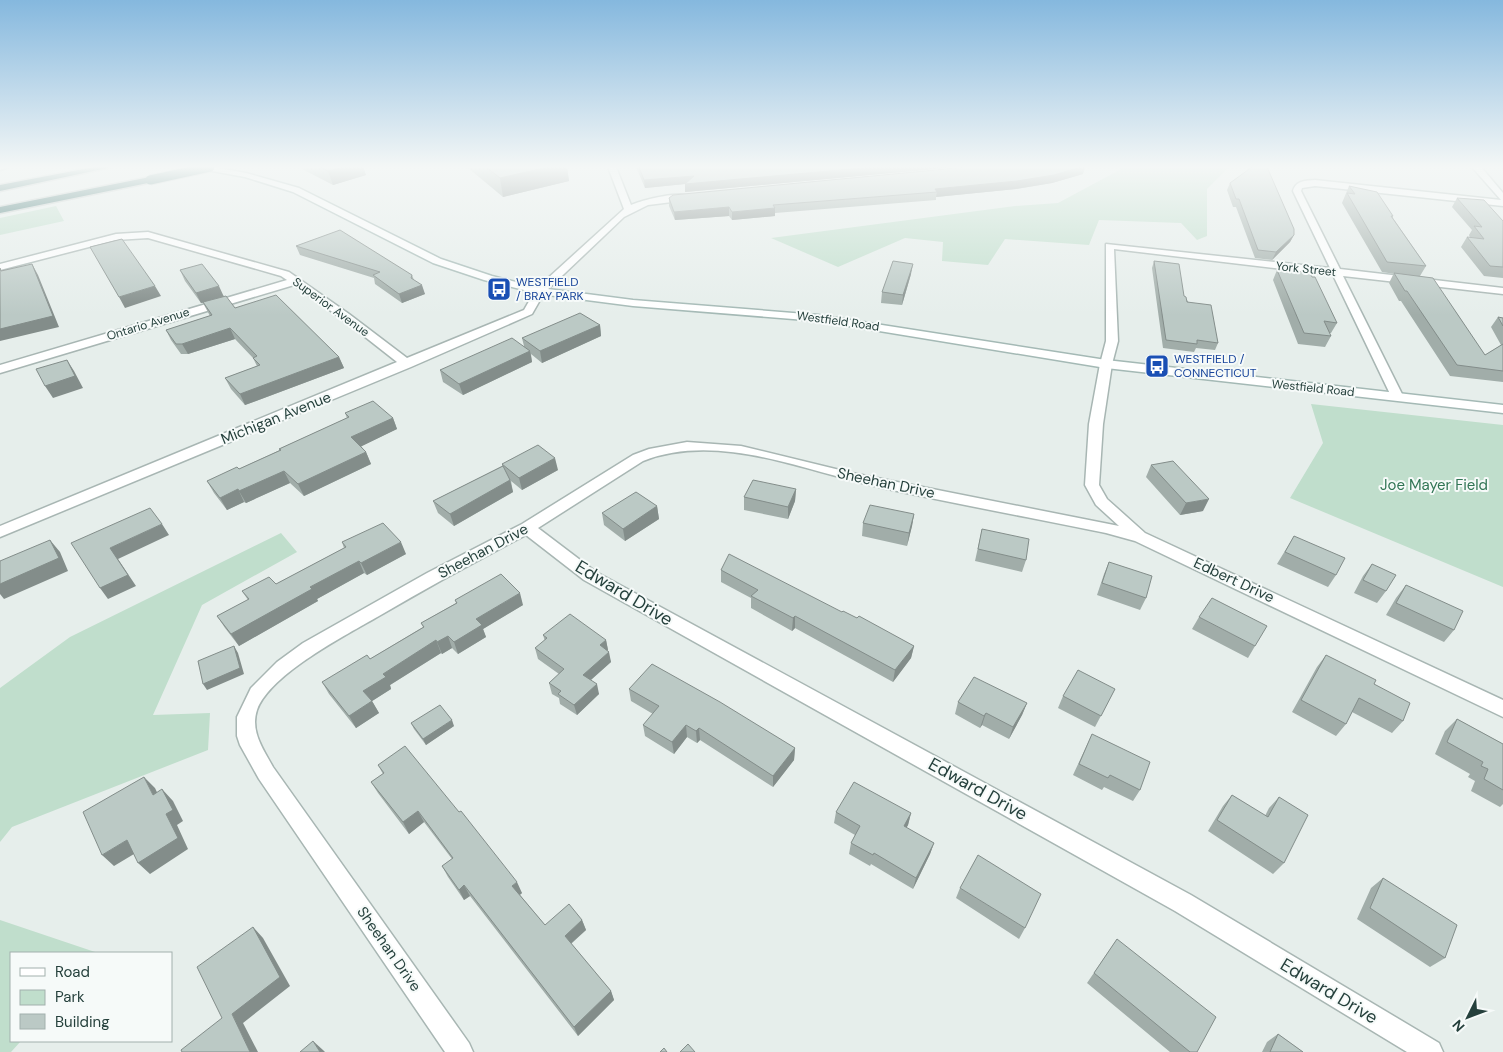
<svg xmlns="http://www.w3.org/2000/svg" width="1503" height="1052" viewBox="0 0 1503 1052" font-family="'DM Sans',sans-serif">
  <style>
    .green { fill: #c0decc }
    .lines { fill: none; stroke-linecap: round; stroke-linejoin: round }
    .minor-casing { stroke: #a8b6b3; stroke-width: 3 }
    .secondary-casing { stroke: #a4b9b5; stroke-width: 3 }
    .motorway-casing { stroke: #c2cac8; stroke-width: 3 }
    .minor { fill: #fff; fill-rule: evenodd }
    .secondary { fill: #fff; fill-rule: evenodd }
    .motorway { fill: #326b67; fill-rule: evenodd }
    .motorway-bridge-casing { stroke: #c2cac8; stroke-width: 11; stroke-linecap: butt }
    .motorway-bridge { stroke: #326b67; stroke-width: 9 }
    .wall { fill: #a1ada9 }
    .shaded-wall { fill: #838d8a }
    .building { fill: #bbc9c5; stroke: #838d8a }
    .labels { text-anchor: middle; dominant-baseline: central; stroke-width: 4; stroke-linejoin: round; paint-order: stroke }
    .far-street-label { font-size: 12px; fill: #25403c; stroke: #f6faf9 }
    .far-transit-label { font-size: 12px; fill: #164399; stroke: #f6faf9; text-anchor: start }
    .street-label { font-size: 15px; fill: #25403c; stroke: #f6faf9 }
    .park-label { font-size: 15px; fill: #317555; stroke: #f6faf9 }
    .near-street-label { font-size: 18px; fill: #25403c; stroke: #f6faf9 }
  </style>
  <rect width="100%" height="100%" fill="#e6eeeb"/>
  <path class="green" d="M1125 167H1229L1207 189V236L1197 240 1181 223 1099 220 1089 245 1005 239 988 265 942 261 943 242 905 238 838 267 771 238 1015 206 1058 203Z
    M56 206 64 221 0 235V218Z
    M1311 404 1503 425V587L1290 498 1323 443Z
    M281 533 297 552 202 605 153 715 210 713 208 750 12 827 0 842V688L70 637Z
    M0 920 98 953H11V1041H21L11 1052H0Z"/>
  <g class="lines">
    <g class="minor-casing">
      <path id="minor" d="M608 167H616L631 205C643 200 682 190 692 197L688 200 648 205 624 217 544 293 532 314 411 367 0 537V526L397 362 341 318 294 285 0 373V365L287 280 281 276 148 238 116 240 0 270V264L116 234 148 232 289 272 349 314 407 358 524 310 536 289 624 209Z
        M1472 167H1481L1503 193V206L1315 186 1302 188 1301 191 1340 269 1503 288V294L1343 276 1403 396 1397 400 1391 396 1333 275 1114 249 1118 341 1112 364 1103 424 1099 485 1107 499 1145 533 1503 700V717L1135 541 1106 533C1032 518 957 504 883 488 807 472 719 431 643 461L538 528 596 572 1191 895 1439 1043 1443 1052H1407L1175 911 584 580 526 535C476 561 427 588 379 616 346 635 270 674 257 710 250 731 263 749 273 767L469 1043 473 1052H445L259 779 240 745 237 736V717L251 688 277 662 303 643 427 573 522 524 633 455 649 449 687 442 741 446 852 473 1119 526 1096 505 1085 485 1089 424 1100 364 1106 341V244L1330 268 1293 191C1296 180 1306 181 1315 180L1501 200Z"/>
    </g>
    <g class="secondary-casing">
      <path id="secondary" d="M0 167H9L0 170Z
        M190 167H212L246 173 299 188 441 259 492 276 540 288 633 300 818 315 1106 360 1503 405V413L1106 368 818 321 633 306 540 294 484 280 433 263 293 192 245 177Z"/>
    </g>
    <g class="motorway-casing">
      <path id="motorway" d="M94 167H112L0 191V185Z
        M150 177 153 178V182L0 213V207Z"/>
    </g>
    <use href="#minor" class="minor"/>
    <use href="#secondary" class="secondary"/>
    <use href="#motorway" class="motorway"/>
    <g class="motorway-bridge-casing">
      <path id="motorway-bridge" d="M150 180 210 167"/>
    </g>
    <use href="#motorway-bridge" class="motorway-bridge"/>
  </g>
  <path class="wall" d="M303 167H363L366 175 333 185 304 170Z
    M467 167H567L569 181 503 197Z
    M636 167H956L685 192V184L645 188Z
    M1083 174 1052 183 1016 189 936 197V200L775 213V216L732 220 729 216 675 220 669 206V198Z
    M1230 183 1294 235 1290 242 1272 260 1255 258 1236 207H1233L1227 190Z
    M1349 186 1393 216V218L1426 266 1420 276 1485 355 1501 345 1491 327 1498 317 1503 318V382L1450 376 1401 301H1399L1389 283 1394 273 1395 274 1382 272 1342 203Z
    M1457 198 1503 221V278L1484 276 1461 247 1467 237 1470 238 1469 235 1472 230 1452 207Z
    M296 246 412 275 414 280 425 294 402 303 375 284 374 278 300 255Z
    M1154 261 1184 296 1218 343 1215 350 1196 348 1194 352 1163 348 1152 268Z
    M180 270 224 296 235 308 339 357 344 368 245 405 231 389 225 378 257 366 253 358 235 339 188 354H181L171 340 166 330 210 316 203 303H201L185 281Z
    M1277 270 1337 323 1331 333H1329L1331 336 1325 347 1298 344 1273 280Z
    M911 274 902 305 881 303 882 292Z
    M600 325 601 336 542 363 531 354 532 362 463 395 443 382 440 370 524 346 522 338Z
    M345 413 393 418 397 429 361 446 366 452 371 464 304 496 290 483 246 503 244 502 227 510 214 493 207 481 239 469 280 450 279 449 347 418Z
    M502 464 558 470 522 490 511 481 513 492 454 526 438 513 433 501 502 466Z
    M1151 465 1203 511 1180 515 1146 477Z
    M796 489 795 501 788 519 744 510V497Z
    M657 506 659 519 625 541 604 525 602 513Z
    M914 514 912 526 907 546 862 536 863 523Z
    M982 529 1026 560 1022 572 975 561Z
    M1294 536 1336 575 1328 587 1277 564Z
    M342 542 406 554 367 575 364 573 317 599 318 601 239 646 225 628 217 616 248 600 242 591 276 584 344 548Z
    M1109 562 1146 598 1140 610 1097 595 1104 574Z
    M1372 564 1386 591 1377 603 1354 593 1363 576Z
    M721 570 857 618 914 646 911 658 893 682 795 628 792 631 751 608V598L721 582Z
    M1406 585 1454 630 1444 642 1386 615 1396 598Z
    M455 600 523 605 483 629 486 637 458 654 452 648 442 654 441 653 390 685 391 689 372 701 379 713 356 728 329 694 322 682 370 659 423 627 421 623 456 603Z
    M1199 617 1255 646 1248 658 1192 629Z
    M543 635 606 640 608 650 607 651 611 662 591 680 599 694 577 715 560 704 559 698 552 694 549 683 559 674 538 659 535 648 545 641Z
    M1326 655 1374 684 1403 721 1392 733 1352 712 1346 724 1336 736 1292 712 1317 667Z
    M629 689 795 748 794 760 773 787 700 740 697 743 687 737 674 754 645 736 643 725 653 714 631 701Z
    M1115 689 1095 727 1058 708 1063 696Z
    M958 702 1027 703 1022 715 1009 739 982 725 980 728 955 714Z
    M1457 719 1503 744V804L1500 807 1471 791 1475 781 1468 777 1470 774 1435 754 1445 731Z
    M411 723 454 726 426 745 414 729Z
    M1092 734 1140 790 1133 801 1104 787 1102 790 1073 775Z
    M378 765 522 893 520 895 545 925 582 920 586 930 571 944 611 991 614 1000 578 1036 470 896 464 900 448 877 442 866 452 859 424 822 409 834 378 793 371 782 383 774Z
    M1232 795 1265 816 1269 808 1279 797 1284 863 1273 874 1208 831 1223 806Z
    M836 812 911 813 908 825 906 828 934 843 930 854 913 889 871 864 870 866 849 854 851 843 855 835 834 823Z
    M1383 878 1445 958 1430 967 1357 919 1371 888Z
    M960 888 1025 928 1019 939 956 898Z
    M1117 939 1197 1052H1170L1087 983Z
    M1278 1034 1303 1052H1262L1267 1042Z"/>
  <path class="shaded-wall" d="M343 167H363L366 175 333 185 328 171Z
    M548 167H567L569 181 503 197 500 178Z
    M873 167H956L685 192V184L645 188 644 180 694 176Z
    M1081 167H1085L1083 174 1052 183 1016 189 936 197 937 192 935 189Z
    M729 207V216L675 220 674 212Z
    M775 208V216L732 220V212Z
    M1294 235 1290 242 1272 260 1276 252Z
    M32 264 38 275 59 327 0 341V329Z
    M913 264 911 274 902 305 903 295Z
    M422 285 425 294 402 303 399 294Z
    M155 286 161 296 125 308 119 297Z
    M219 286 224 297 201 303 196 293Z
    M600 325 601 336 542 363 540 351Z
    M230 328 235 339 188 354 182 344Z
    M530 351 532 362 463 395 459 384Z
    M339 357 344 368 245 405 240 394Z
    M67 360 74 371 83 388 53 398 45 386Z
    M393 418 397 429 356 449 351 437Z
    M366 452 371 464 304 496 298 484Z
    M555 458 558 470 522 490 519 478Z
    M284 471 290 483 246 503 239 491Z
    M510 480 513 492 454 526 450 514Z
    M238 489 244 502 227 510 220 498Z
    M796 489 795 501 788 519V507Z
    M1209 499 1203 511 1180 515 1186 503Z
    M657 506 659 519 625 541 623 529Z
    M914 514 912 526 907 546 909 533Z
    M162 524 169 535 118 559 136 586 108 599 100 588 110 548Z
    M50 540 60 552 68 571 4 599 0 594V584Z
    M401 542 406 554 367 575 361 563Z
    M359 561 364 573 317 599 318 601 239 646 231 634 310 587Z
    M520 593 523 605 483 629 486 637 458 654 454 642 476 619Z
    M795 616V628L792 631 793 618Z
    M448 636 452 648 442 654 437 642Z
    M436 640 441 653 390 685 391 689 369 703 363 691 383 674Z
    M606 640 608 650 602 656 600 645Z
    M234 646 238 653 244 674 207 690 203 684Z
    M914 646 911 658 893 682 895 670Z
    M609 652 611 662 585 685 583 675Z
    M597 684 599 694 577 715 574 705Z
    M372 701 379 713 356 728 349 716Z
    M1027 703 1022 715 1009 739 1013 727Z
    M986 713 982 725 980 728 984 716Z
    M452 720 454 726 426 745 423 739Z
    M686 725 687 737 674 754 672 742Z
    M699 728 700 740 697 743 696 731Z
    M795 748 794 760 773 787V776Z
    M144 777 155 788 164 807 153 795Z
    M162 789 173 801 183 821 177 825 188 849 150 874 138 863 166 814Z
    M418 811 424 822 409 834 403 822Z
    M911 813 908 825 901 838 904 826Z
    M127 840 139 851 114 866 102 855Z
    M934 843 930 854 913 889 916 878Z
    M517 882 522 893 517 897 512 886Z
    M464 885 470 896 464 900 459 890Z
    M582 920 586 930 568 946 565 936Z
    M253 927 263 938 290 986 243 1023 258 1052H250L232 1014Z
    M611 991 614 1000 578 1036 574 1027Z
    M313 1041 323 1050 325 1052H320Z"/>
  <path class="building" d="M320 167H343L328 171Z
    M486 167H548L500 178Z
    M639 167H873L685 184 694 176 644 180Z
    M967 167H1081L1054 175 1017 181 935 189 937 192 773 205 775 208 732 212 729 207 674 212 669 198 673 195Z
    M1252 167H1267L1294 229V235L1276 252 1258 250 1239 199H1236L1230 183Z
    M1349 186 1377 192 1393 216H1391L1426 266 1387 262 1347 193 1355 194Z
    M1457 198 1484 200 1503 221V267L1490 266 1467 237 1484 239 1474 226 1482 227Z
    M340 230 412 275 411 278 422 285 399 294 373 275 380 272 296 246Z
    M122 239 155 286 119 297 90 247Z
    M893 261 913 264 903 295 882 292Z
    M1154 261 1179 264 1184 296 1186 297 1187 302 1211 305 1218 343 1197 340V344L1166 340Z
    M32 264 53 316 0 329V268L1 271Z
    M202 264 219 286 196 293 180 270Z
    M1277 270 1310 273 1312 277H1315L1337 323 1324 321 1331 336 1304 333Z
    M1394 273 1433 278 1485 355 1503 344V371L1457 365 1407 291H1405Z
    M276 295 339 357 240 394 225 378 260 365 253 358 257 356 230 328 182 344H176L166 330 212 315 203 302 226 296 235 308Z
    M580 313 600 325 540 351 522 338Z
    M1498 317 1503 318V326Z
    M512 338 530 351 459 384 440 370Z
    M67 360 75 376 45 386 36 369Z
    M373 401 393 418 351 437 366 452 298 484 284 471 239 491 238 489 220 498 207 481 237 467 239 469 281 450 279 449 349 417 345 413Z
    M538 445 555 458 519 478 502 464Z
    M1173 461 1209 499 1186 503 1151 465Z
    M503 466 510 480 450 514 433 501Z
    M753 480 796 489 788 507 744 497Z
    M636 492 657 506 623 529 602 513Z
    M870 505 914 514 909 533 863 523Z
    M150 508 162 524 110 548 128 575 100 588 71 543Z
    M383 523 401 542 361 563 359 561 310 587 312 589 231 634 217 616 249 599 242 591 269 577 276 584 346 547 342 542Z
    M982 529 1029 539 1026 560 978 549Z
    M1294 536 1345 558 1336 575 1285 552Z
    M50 540 59 558 0 584V561Z
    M729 554 842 612 843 611 857 618 859 616 914 646 895 670 795 616 793 618 751 596 758 590 721 570Z
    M1109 562 1152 576 1146 598 1102 583Z
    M1372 564 1396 575 1386 591 1363 580Z
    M501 574 520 593 476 619 482 625 454 642 448 636 437 642 436 640 383 674 386 677 363 691 372 701 349 716 322 682 367 655 370 659 424 627 421 623 457 603 455 600Z
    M1406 585 1463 611 1454 630 1396 603Z
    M1212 598 1267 626 1255 646 1199 617Z
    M570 614 606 640 600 645 609 652 583 675 597 684 574 705 558 694 561 691 549 683 564 669 535 648 547 638 543 635Z
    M234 646 240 668 203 684 198 661Z
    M1326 655 1376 680 1374 684 1410 703 1403 721 1359 698 1346 724 1301 700Z
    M652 664 720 702 795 748 773 776 699 728 696 731 686 725 672 742 643 725 659 706 629 689Z
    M1078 670 1115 689 1101 716 1063 696Z
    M974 677 1027 703 1013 727 986 713 984 716 958 702Z
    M440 705 452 720 423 739 411 723Z
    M1457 719 1503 744V790L1484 779 1488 769 1481 766 1483 762 1447 742Z
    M1092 734 1150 762 1140 790 1110 775 1108 778 1079 764Z
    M405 746 459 812 461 811 517 882 512 886 545 925 569 904 582 920 565 936 611 991 574 1027 464 885 459 890 442 866 453 858 418 811 403 822 371 782 384 773 378 765Z
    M144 777 153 795 162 789 173 810 166 814 178 838 138 863 127 840 102 855 83 812Z
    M854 782 911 813 904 826 934 843 916 878 874 853 873 855 851 843 860 826 836 812Z
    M1232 795 1268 817 1279 797 1308 815 1284 863 1217 820Z
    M978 855 1041 894 1025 928 960 888Z
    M1383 878 1457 925 1445 958 1370 908Z
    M253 927 280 977 232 1014 250 1052H182L181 1050 222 1018 197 967Z
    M1117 939 1216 1017 1197 1052H1190L1094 973Z
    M1278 1034 1303 1052H1270Z
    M313 1041 320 1052H300Z
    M688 1044 695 1052H680Z
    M664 1048 667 1052H660Z"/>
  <linearGradient id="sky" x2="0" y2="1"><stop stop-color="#85b8de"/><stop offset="0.53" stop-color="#f4f7f6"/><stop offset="1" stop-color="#f4f7f6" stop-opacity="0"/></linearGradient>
  <rect width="1503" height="315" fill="url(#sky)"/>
  <defs>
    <g id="bus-square" transform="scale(1.25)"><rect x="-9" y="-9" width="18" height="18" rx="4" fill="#1a4fb4" stroke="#f6faf9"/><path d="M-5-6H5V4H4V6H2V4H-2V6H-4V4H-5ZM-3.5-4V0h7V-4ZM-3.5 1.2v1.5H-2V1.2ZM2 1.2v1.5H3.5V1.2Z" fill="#fff"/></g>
  </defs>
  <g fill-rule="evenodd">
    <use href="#bus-square" x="499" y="289"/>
    <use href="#bus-square" x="1157" y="366"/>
  </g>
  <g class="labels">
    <g class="far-street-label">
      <text transform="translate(1306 269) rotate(6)">York Street</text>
      <text transform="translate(331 307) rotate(36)">Superior Avenue</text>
      <text transform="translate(838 321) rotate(8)">Westfield Road</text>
      <text transform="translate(148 324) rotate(-17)">Ontario Avenue</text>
      <text transform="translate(1313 388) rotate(6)">Westfield Road</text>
    </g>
    <g class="far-transit-label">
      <text x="516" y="282">WESTFIELD<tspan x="516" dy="14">/ BRAY PARK</tspan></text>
      <text x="1174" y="359">WESTFIELD /<tspan x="1174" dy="14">CONNECTICUT</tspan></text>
    </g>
    <g class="street-label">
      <text transform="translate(276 418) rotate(-22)">Michigan Avenue</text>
      <text transform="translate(886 483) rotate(12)">Sheehan Drive</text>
      <text transform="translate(483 551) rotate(-28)">Sheehan Drive</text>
      <text transform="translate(1234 580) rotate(25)">Edbert Drive</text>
      <text transform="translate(389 949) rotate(55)">Sheehan Drive</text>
    </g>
    <g class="park-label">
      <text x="1434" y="485">Joe Mayer Field</text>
    </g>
    <g class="near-street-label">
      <text transform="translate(624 593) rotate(31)">Edward Drive</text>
      <text transform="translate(978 789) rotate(29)">Edward Drive</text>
      <text transform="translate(1329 991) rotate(31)">Edward Drive</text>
    </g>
  </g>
  <rect x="10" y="952" width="162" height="90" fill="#f6faf9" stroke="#a2b0ad"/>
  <rect x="20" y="968" width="25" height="8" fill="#ffffff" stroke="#a2b0ad"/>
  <text x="55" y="977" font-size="15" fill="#25403c">Road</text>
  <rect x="20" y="990" width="25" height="15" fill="#c0decc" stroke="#a2b0ad"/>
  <text x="55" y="1002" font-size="15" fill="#25403c">Park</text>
  <rect x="20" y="1014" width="25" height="15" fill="#bbc9c5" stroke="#a2b0ad"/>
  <text x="55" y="1027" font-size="15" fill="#25403c">Building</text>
  <g transform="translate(1468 1017) rotate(228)" stroke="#f6faf9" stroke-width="4" paint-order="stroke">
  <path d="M0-4L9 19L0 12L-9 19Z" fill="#25403c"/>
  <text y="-8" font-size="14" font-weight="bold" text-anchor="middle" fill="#25403c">N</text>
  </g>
</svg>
